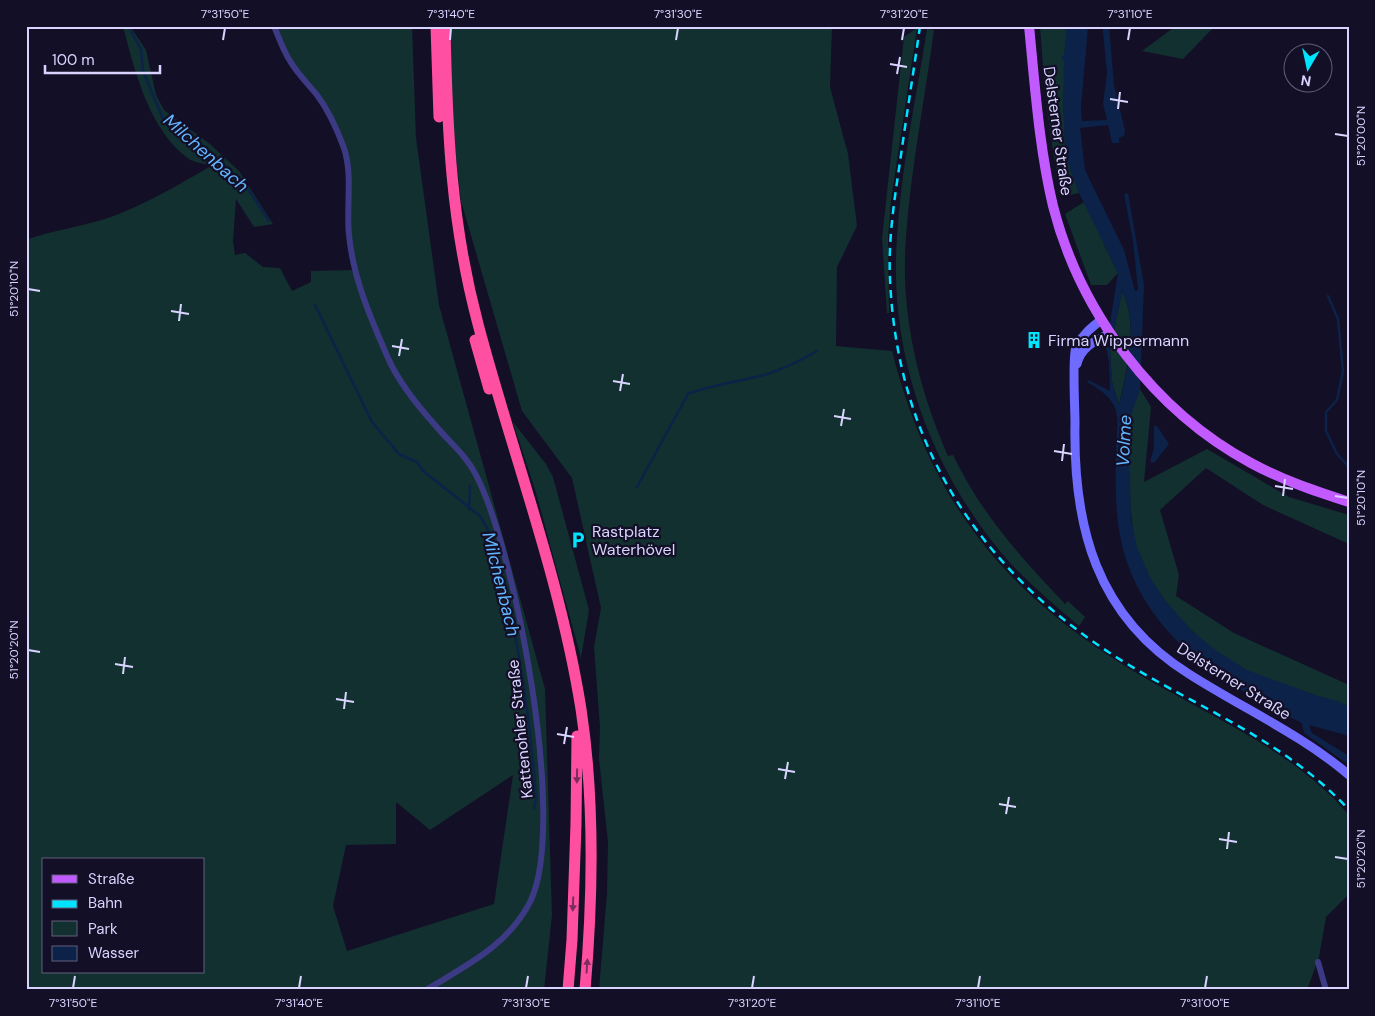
<svg xmlns="http://www.w3.org/2000/svg" width="1375" height="1016" viewBox="0 0 1375 1016" font-family="'DM Sans',sans-serif">
  <style>
    .green { fill: #12302f; fill-rule: evenodd }
    .water { fill: #0c2248; fill-rule: evenodd }
    .lines { fill: none; stroke-linecap: round; stroke-linejoin: round }
    .stream { stroke: #0c2248; stroke-width: 2.5 }
    .street { stroke: #3d3a85; stroke-width: 6 }
    .secondary { stroke: #6f6bff; stroke-width: 9 }
    .primary { stroke: #c25bff; stroke-width: 10 }
    .highway { stroke: #ff4fa3; stroke-width: 11 }
    .rail { stroke: #00e5ff; stroke-width: 2.5; stroke-dasharray: 8 6; stroke-linecap: butt }
    .oneway { fill: #7d2c5e }
    .ticks { fill: none; stroke: #d9d4ff; stroke-width: 2 }
    .labels { text-anchor: middle; dominant-baseline: central; stroke-width: 4.5; stroke-linejoin: round; paint-order: stroke }
    .street-label { font-size: 16px; fill: #d9d4ff; stroke: #130f26 }
    .poi-label { font-size: 16px; fill: #d9d4ff; stroke: #130f26; text-anchor: start }
    .water-label { font-size: 18px; font-style: italic; fill: #62b6ff; stroke: #130f26 }
    .neatline { fill: none; stroke: #d9d4ff; stroke-width: 2 }
    .ticks-label { font-size: 12px; text-anchor: middle; fill: #d9d4ff }
  </style>
  <rect width="100%" height="100%" fill="#130f26"/>
  <path class="green" d="M123 26H130L146 50 156 95 164 110 210 144 239 171 273 224 254 227 236 199 233 241 235 255 245 253 263 267 280 268 292 291 311 282V271L355 270 351 251 348 168 328 113 295 69 274 26H412L416 138 439 305 545 689 552 915 544 990H26V240C53 230 81 227 108 218 145 205 178 185 211 166 204 163 195 163 189 159 150 132 134 70 123 26ZM513 775 494 904 347 951 333 906 346 845 396 844V802L430 830ZM44 860H204V972H44Z
    M448 26H832L830 87 848 154 857 226 837 267 836 346 892 351C935 520 1022 611 1172 693 1235 728 1302 760 1349 815V894L1326 917 1319 957 1307 990H599L607 893 608 842 599 759 600 727 594 647 601 608 572 478 522 411 461 201 448 85Z
    M1040 26H1067L1064 61 1065 149 1079 193 1062 197C1049 141 1044 83 1040 26Z
    M1176 26H1212L1213 28 1183 59 1142 51Z
    M917 28 891 200 888 238 889 313H887L882 238 904 37Z
    M927 29 934 30C925 98 911 168 906 237 900 312 918 388 948 456L953 455C982 515 1020 556 1065 604L1068 601 1085 617 1079 626C1056 606 1033 587 1012 565 933 477 888 357 897 238 901 168 916 98 927 29Z
    M1084 202 1118 273 1107 285H1091L1065 214Z
    M1122 291C1139 326 1127 368 1119 405L1112 382 1110 351Z
    M1140 389 1151 407 1144 482 1207 449 1289 497 1349 515V544L1263 505 1206 468 1160 510 1179 575 1176 596 1234 633 1349 685V707C1338 701 1329 699 1317 696 1294 688 1268 680 1246 670 1202 648 1149 594 1136 545 1130 520 1130 495 1129 470 1128 435 1126 421 1140 389Z
    M513 422 546 464 553 477 589 610 581 658 536 493Z"/>
  <path class="water" d="M1067 26H1088L1081 108 1082 121 1107 120 1103 104 1107 73 1103 32V26H1109L1114 85 1125 130 1124 136 1119 138V143H1112L1108 125 1080 128 1085 170 1124 250 1135 291 1138 290 1133 241 1124 194 1128 193 1144 285 1140 389 1128 424 1131 520 1137 547 1149 575 1164 599 1193 632 1217 651 1247 670 1318 696 1338 701 1349 707V736L1309 725 1312 733 1349 756V765L1304 733 1302 723C1230 689 1154 642 1127 562 1115 527 1115 490 1116 453 1116 440 1119 423 1116 411 1113 398 1098 388 1087 382L1088 380 1110 391 1109 362 1106 348 1118 273 1079 193 1066 158 1063 108 1064 61 1061 57 1064 55ZM1122 291C1139 325 1128 369 1119 405L1112 382 1110 351Z
    M1154 426H1157L1169 444 1154 463 1150 462 1154 448Z"/>
  <g class="lines">
    <path class="stream" d="M128 26 141 49 143 71 163 119 197 141 244 183 269 221
      M1328 296 1338 319 1343 371 1337 400 1326 412V431L1337 454 1349 467
      M315 305 372 422 399 454 417 462 423 471 480 516C493 535 497 559 503 581 521 653 531 725 536 799L534 808
      M637 487 688 394C712 385 736 382 760 376 780 371 798 362 817 351
      M469 509 470 486"/>
    <path class="street" d="M274 26C279 38 283 50 290 61 297 73 308 84 317 95 329 111 337 129 344 148 353 176 346 206 349 235 353 278 371 319 388 358 399 383 417 405 435 425 449 442 466 455 476 475 516 552 567 822 531 900 509 945 467 965 426 990
      M1318 962 1326 990"/>
    <path class="secondary" d="M1101 320C1091 328 1082 335 1076 347 1072 357 1075 408 1075 423 1073 526 1096 616 1189 674 1242 708 1301 734 1349 775
      M1077 364C1081 347 1095 341 1110 333"/>
    <path class="primary" d="M1029 26C1035 86 1039 147 1053 206 1080 312 1154 411 1251 463 1282 480 1315 491 1349 502"/>
    <path class="highway" d="M436 26 439 117
      M445 26C447 130 451 223 478 324 512 453 560 577 581 709 595 801 593 897 585 990
      M475 340 489 389
      M568 990 572 940 576 824 577 736"/>
    <path class="rail" d="M920 26C914 69 907 112 901 155 895 196 888 237 890 279 897 444 979 569 1116 657 1195 707 1284 739 1349 810"/>
  </g>
  <defs><path id="oneway-solid" d="M-6-.8H1V-3.2L6.5 0L1 3.2V.8H-6Z" transform="scale(1.25)"/></defs>
  <g class="oneway">
    <use href="#oneway-solid" transform="translate(577 776) rotate(91)"/>
    <use href="#oneway-solid" transform="translate(573 904) rotate(92)"/>
    <use href="#oneway-solid" transform="translate(587 966) rotate(-86)"/>
  </g>
  <path class="ticks" d="M223 40 225 28M450 40 451 28M676 40 678 28M902 40 904 28M1128 40 1130 28M890 64 907 67M897 74 900 57M1110 99 1128 102M1118 109 1120 92M1335 134 1348 136M28 289 40 291M171 311 189 314M179 321 181 304M392 346 409 349M399 356 402 339M613 381 630 384M620 391 623 374M834 416 851 419M841 426 844 409M1054 451 1072 454M1062 461 1064 444M1275 486 1293 489M1283 496 1285 479M1335 496 1348 498M28 650 40 652M115 664 133 667M123 674 125 657M336 699 354 702M344 709 346 692M557 734 574 737M564 744 567 727M778 769 795 772M785 779 788 762M999 804 1016 807M1006 814 1009 797M1219 839 1237 842M1227 849 1229 832M1335 857 1348 859M73 988 75 976M299 988 301 976M526 988 528 976M752 988 754 976M978 988 980 976M1205 988 1207 976"/>
  <defs>
    <g id="building-bare" transform="scale(1.35)"><path d="M-4-6H4V6H1V3H-1V6H-4ZM-2.5-4.3h1.7v1.8h-1.7ZM.8-4.3h1.7v1.8H.8ZM-2.5-1h1.7V.8h-1.7ZM.8-1h1.7V.8H.8Z" fill="#00e5ff" stroke="#130f26" stroke-width="2.5" paint-order="stroke"/></g>
    <g id="parking-bare" transform="scale(1.35)"><path d="M-3.5-5.5H1a3.5 3.5 0 0 1 0 7H-1V5.5H-3.5ZM-1-3.4V-.6H.8a1.4 1.4 0 0 0 0-2.8Z" fill="#00e5ff" stroke="#130f26" stroke-width="2.5" paint-order="stroke"/></g>
  </defs>
  <g fill-rule="evenodd">
    <use href="#building-bare" x="1034" y="340"/>
    <use href="#parking-bare" x="578" y="540"/>
  </g>
  <g class="labels">
    <g class="street-label">
      <text transform="translate(1058 131) rotate(82)">Delsterner Straße</text>
      <text transform="translate(1234 681) rotate(32)">Delsterner Straße</text>
      <text transform="translate(520 729) rotate(-96)">Kattenohler Straße</text>
    </g>
    <g class="poi-label">
      <text x="1048" y="340">Firma Wippermann</text>
      <text x="592" y="531">Rastplatz<tspan x="592" dy="18">Waterhövel</tspan></text>
    </g>
    <g class="water-label">
      <text transform="translate(206 153) rotate(42)">Milchenbach</text>
      <text transform="translate(1124 441) rotate(-87)">Volme</text>
      <text transform="translate(501 584) rotate(76)">Milchenbach</text>
    </g>
  </g>
  <rect width="1375" height="1016" fill="none" stroke="#130f26" stroke-width="55"/>
  <rect x="42" y="858" width="162" height="115" fill="#130f26" stroke="#625e7d"/>
  <rect x="52" y="875" width="25" height="8" fill="#c25bff" stroke="#625e7d"/>
  <text x="88" y="884" font-size="15" fill="#d9d4ff">Straße</text>
  <rect x="52" y="900" width="25" height="8" fill="#00e5ff" stroke="#625e7d"/>
  <text x="88" y="908" font-size="15" fill="#d9d4ff">Bahn</text>
  <rect x="52" y="921" width="25" height="15" fill="#12302f" stroke="#625e7d"/>
  <text x="88" y="934" font-size="15" fill="#d9d4ff">Park</text>
  <rect x="52" y="946" width="25" height="15" fill="#0c2248" stroke="#625e7d"/>
  <text x="88" y="958" font-size="15" fill="#d9d4ff">Wasser</text>
  <g transform="translate(1308 68) rotate(189)"><circle r="24" fill="#130f26" stroke="#625e7d"/>
  <path d="M0-4L9 19L0 12L-9 19Z" fill="#00e5ff"/>
  <text y="-8" font-size="14" font-weight="bold" text-anchor="middle" fill="#d9d4ff">N</text>
  </g>
  <path d="M45 65v8h115v-8" fill="none" stroke="#d9d4ff" stroke-width="2.5"/>
  <text x="52" y="65" font-size="15" fill="#d9d4ff" stroke="#130f26" stroke-width="4" paint-order="stroke">100 m</text>
  <rect x="28" y="28" width="1320" height="960" class="neatline"/>
  <g class="ticks-label">
    <text x="225" y="18">7°31'50"E</text>
    <text x="451" y="18">7°31'40"E</text>
    <text x="678" y="18">7°31'30"E</text>
    <text x="904" y="18">7°31'20"E</text>
    <text x="1130" y="18">7°31'10"E</text>
    <text transform="translate(1361 136) rotate(-90)" y="4">51°20'00"N</text>
    <text transform="translate(14 289) rotate(-90)" y="4">51°20'10"N</text>
    <text transform="translate(1361 498) rotate(-90)" y="4">51°20'10"N</text>
    <text transform="translate(14 650) rotate(-90)" y="4">51°20'20"N</text>
    <text transform="translate(1361 859) rotate(-90)" y="4">51°20'20"N</text>
    <text x="73" y="1007">7°31'50"E</text>
    <text x="299" y="1007">7°31'40"E</text>
    <text x="526" y="1007">7°31'30"E</text>
    <text x="752" y="1007">7°31'20"E</text>
    <text x="978" y="1007">7°31'10"E</text>
    <text x="1205" y="1007">7°31'00"E</text>
  </g>
</svg>
